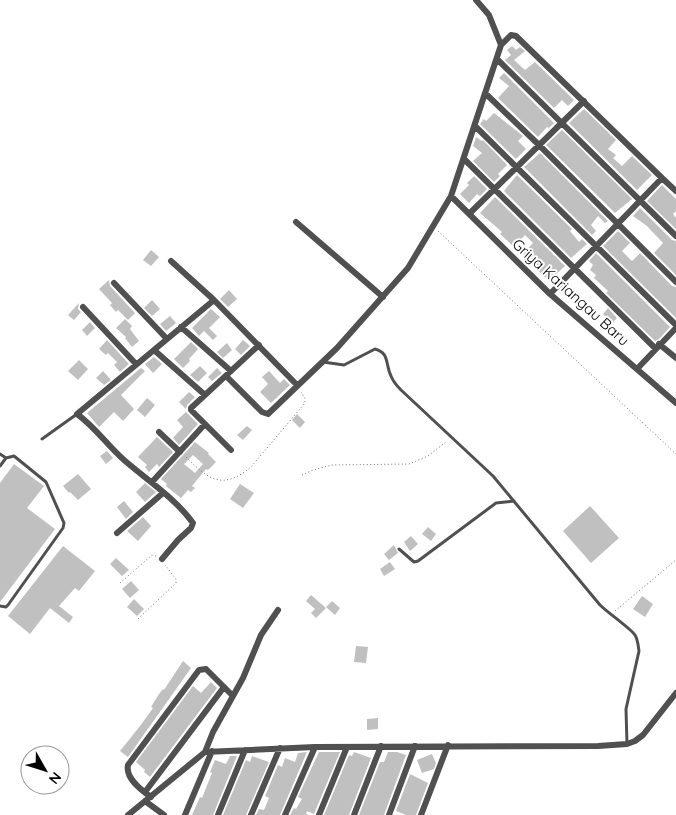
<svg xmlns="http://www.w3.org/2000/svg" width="676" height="815" viewBox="0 0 676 815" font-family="Quicksand,sans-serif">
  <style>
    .building { fill: #c0c0c0; fill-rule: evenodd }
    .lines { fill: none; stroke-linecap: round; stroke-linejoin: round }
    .path { stroke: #727272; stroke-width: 1; stroke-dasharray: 1 2.5; stroke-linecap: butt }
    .service { stroke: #505050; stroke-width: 3 }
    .minor { stroke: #505050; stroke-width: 6 }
    .labels { text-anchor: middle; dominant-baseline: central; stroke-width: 4; stroke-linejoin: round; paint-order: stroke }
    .street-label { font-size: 15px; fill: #000; stroke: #fff }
  </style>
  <rect width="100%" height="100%" fill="#fff"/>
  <path class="building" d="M512 46 516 50 520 47 525 51 514 60 525 70 535 62 574 100 568 106 562 100 554 108 505 60 511 55 507 50Z
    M504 73 554 123 549 128 547 127 538 137 498 98 509 86 499 78Z
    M584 109 616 140 608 149 616 155 613 158 622 166 632 156 652 175 637 190 569 123Z
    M494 113 523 136 518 141 526 149 516 159 480 124 484 119 486 121Z
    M562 130 632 199 615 213 546 145Z
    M476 137 482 141 483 140 507 165 498 174 500 176 494 182 473 161 482 153 473 146Z
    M540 153 608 221 605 223 598 216 591 225 596 231 592 235 524 167Z
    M517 175 572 229 570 231 579 242 582 239 587 244 571 258 504 191Z
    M474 176 487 189 480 196 477 194 469 203 460 194 469 185 467 183Z
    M662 185 676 199V211L673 214 676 218V229L647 201Z
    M495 197 565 266 549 281 523 256V254L533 243 525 235 514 247 500 234 502 232 480 213Z
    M640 208 672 240 676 241V275L654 253 663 243 647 226 633 216Z
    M618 231 630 243 622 251 632 261 640 253 672 286 676 287V318L603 246Z
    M151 250 159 257 151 266 143 260Z
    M596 253 670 327 659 339 655 341 606 293 608 291 594 278 596 275 590 270 593 265 589 261Z
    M109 280 110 286 135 313 128 320 118 310 116 312 110 305 112 303 99 289Z
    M229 290 237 299 228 307 220 299Z
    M152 300 160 309 152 316 144 308Z
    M79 303 78 309 81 312 74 320 68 315Z
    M608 308 617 318 612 323 603 314Z
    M211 309 220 317 209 328 217 336 213 340 204 331 199 336 192 328Z
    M170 316 176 323 166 331 160 324Z
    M125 319 132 326 130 329 139 341 132 347 125 338 126 337 116 328Z
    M90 322 95 328 87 336 82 330Z
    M107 340 129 364 120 372 114 365 117 362 108 353 106 355 99 349Z
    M243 340 250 346 241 355 235 349Z
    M191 342 198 349 189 359 190 361 183 368 174 359Z
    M227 343 232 350 223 358 217 352Z
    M154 357 162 364 153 373 145 364Z
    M79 360 88 369 78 380 68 371Z
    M200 366 207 373 198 382 190 375Z
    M141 368 145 371 121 395 134 409 123 421 114 412 99 427 87 413Z
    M217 368 222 373 212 381 208 377Z
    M103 371 111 380 104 385 96 378Z
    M269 371 280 383 284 379 290 385 271 403 260 392 268 384 262 377Z
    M189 392 195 397 187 405 186 409 179 402Z
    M147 398 155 405 145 417 137 410Z
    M186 412 198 424 179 445 173 438 183 427 177 420Z
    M297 414 305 422 300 428 292 420Z
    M247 426 252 430 243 440 237 435Z
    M157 437 173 452 159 467 157 464 149 472 145 467 147 465 138 457Z
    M195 442 209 453 208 454 216 462 208 470 206 469 192 486 195 488 191 492 188 490 181 498 166 486 167 484 161 479ZM193 455 203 464 195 473 184 464Z
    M107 451 113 458 106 464 100 456Z
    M14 464 44 486 27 508 55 529 0 602V483Z
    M78 474 91 489 78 500 70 492 69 493 63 486Z
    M145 483 156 492 145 502 136 492Z
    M240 484 254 493 243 508 230 499Z
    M124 501 133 512 126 519 117 507Z
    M590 506 619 538 591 563 563 531Z
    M143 517 151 526 138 541 127 531Z
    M428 527 436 534 431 541 422 534Z
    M411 536 418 544 410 551 404 542Z
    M394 545 398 553 389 560 384 554Z
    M63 546 95 571 79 591 75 588 59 606 73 617 69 623 50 608 30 634 8 616Z
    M116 558 129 570 122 576 110 564Z
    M390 562 395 569 384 576 380 569Z
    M131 581 139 590 130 598 122 589Z
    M311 595 326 608 316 618 311 613 315 609 306 601Z
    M642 596 653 604 645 617 633 609Z
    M134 599 144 609 137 616 127 607Z
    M332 601 340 608 335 615 326 607Z
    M356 646 368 647 366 663 354 662Z
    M183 661 191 668 128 757 120 751 140 726 153 708 151 707 159 694 163 689 164 690Z
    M211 682 217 688 150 777 144 772 145 770 136 762 193 686 201 693Z
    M378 718V729L367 730V719Z
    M307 752 280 815H256L259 809 264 810 269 798 265 796 278 765 282 767 285 758 295 762 298 753Z
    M319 752H340L314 814 307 811 306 814 308 815H290L294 808 296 809 302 799 298 797Z
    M354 752 371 758 349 815H324L349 755 352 756Z
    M388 752H397L406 755 384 815H359L380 762H384Z
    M432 754 436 763 434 769 422 773 417 760Z
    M230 756H237L213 815H192L200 797 202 798 212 773 210 772 215 760 226 764Z
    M252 756 269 762 246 815H223L246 760 250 762Z
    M410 774 428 783 416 815H406L396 811Z"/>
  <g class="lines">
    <path class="path" d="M438 231 676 454
      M186 457C208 479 222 491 251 467L305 403V398L301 392
      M302 475 313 470 332 465 409 464 428 456 447 441
      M120 583 152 555 156 556
      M615 611 676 560
      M138 619 176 583V579L165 565"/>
    <path class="service" d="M323 362 344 365 375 349C390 353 385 364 391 376 393 381 397 386 401 390L493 476 600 605C608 613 630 628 635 635 638 640 638 645 639 651L626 709 627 744
      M42 439 77 414
      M0 454 6 458
      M0 466 6 458 14 456 46 482 64 523 63 528 8 605 6 607 0 606
      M399 549 414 562 418 561 496 503 514 501"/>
    <path class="minor" d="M501 45 511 35 516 36 662 178 550 294
      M497 59 676 236
      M485 93 539 145 676 282
      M475 126 676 325
      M464 159 655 348
      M662 178 676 191
      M451 196 550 294 676 403
      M469 214 584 101
      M296 222 383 297
      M171 261 214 300
      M114 283 167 339
      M83 307 136 364
      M181 327 231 371
      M659 344 676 358
      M154 350 205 395
      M637 369 676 328
      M226 376 262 412 268 414 337 348 408 268 451 196 501 45 489 15 476 0
      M159 432 180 452
      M231 450 191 410V408L259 345
      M152 482 205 424
      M117 533 163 493
      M162 559 178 540 191 528 193 523C175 498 147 480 124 460 108 446 95 427 77 414L214 300 297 385
      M205 752 213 732 243 678 261 635 278 610
      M145 792 224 687
      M151 797C141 790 125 778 128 765L199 670 206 669 233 696
      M145 801 164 815
      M128 815 205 752 315 747 598 746 627 744 635 741 643 735 676 693
      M185 815 212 751
      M218 815 245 750
      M251 815 280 748
      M285 815 315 747
      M319 815 347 747
      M354 815 381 746
      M389 815 415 746
      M421 815 448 745"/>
  </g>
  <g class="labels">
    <g class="street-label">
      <text transform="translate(571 292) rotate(42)">Griya Kariangau Baru</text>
    </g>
  </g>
  <g transform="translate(45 770) rotate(129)"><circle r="24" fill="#ffffff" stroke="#999999"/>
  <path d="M0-4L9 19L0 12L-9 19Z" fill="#000000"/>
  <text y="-8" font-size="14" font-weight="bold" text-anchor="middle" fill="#000000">N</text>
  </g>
</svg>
